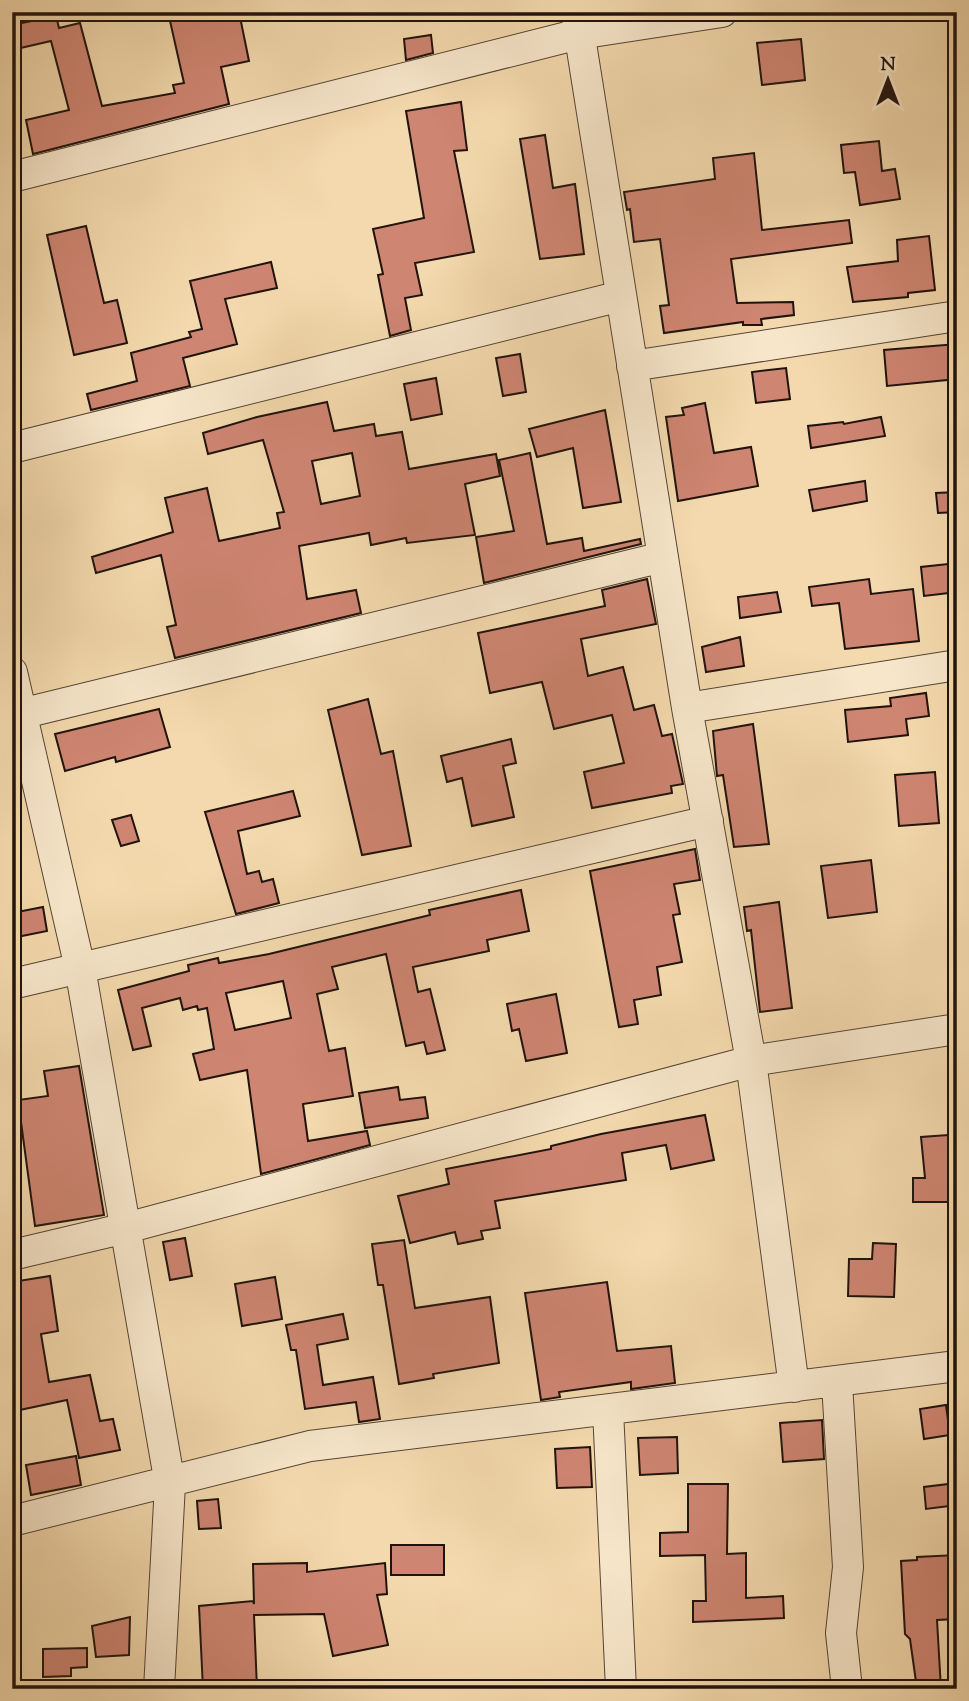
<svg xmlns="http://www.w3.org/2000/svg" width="969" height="1701" viewBox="0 0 969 1701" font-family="'Sorts Mill Goudy',serif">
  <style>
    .building { fill: #ce8572; stroke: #20130d; stroke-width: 2; fill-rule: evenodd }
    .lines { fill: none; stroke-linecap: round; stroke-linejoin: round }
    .street-casing { stroke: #554435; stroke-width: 32 }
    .street { stroke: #f7e6ca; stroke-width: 30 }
  </style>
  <rect width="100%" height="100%" fill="#f3d9ad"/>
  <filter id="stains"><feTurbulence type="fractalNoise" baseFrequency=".00286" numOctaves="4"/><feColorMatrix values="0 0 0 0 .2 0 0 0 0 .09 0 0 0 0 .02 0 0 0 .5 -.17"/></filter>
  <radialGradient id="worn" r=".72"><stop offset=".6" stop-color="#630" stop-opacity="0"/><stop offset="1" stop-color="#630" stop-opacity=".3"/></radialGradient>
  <path class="building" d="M168 12H239L249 61 221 67 229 104 33 154 26 120 69 110 51 41 12 50V25L56 16 59 28 80 23 102 106 175 93 173 85 184 83Z
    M431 35 433 53 406 60 404 39Z
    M801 39 805 80 762 85 757 43Z
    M461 102 467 150 454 151 474 252 415 263 422 295 405 298 411 330 390 336 378 275 383 274 373 229 424 218 406 111Z
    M545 135 553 188 575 184 584 254 540 259 520 139Z
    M879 141 882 171 895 169 900 199 860 205 855 172 844 173 841 145Z
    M754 153 762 230 849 220 852 243 731 259 737 303 793 302 794 315 761 319 762 325H743V322L664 333 660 306 669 305 660 239 634 242 630 209 627 210 624 192 715 179 713 158Z
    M86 226 104 303 117 300 127 343 74 355 47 235Z
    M929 236 935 290 908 293V297L853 302 847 267 898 261 897 240Z
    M271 262 277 288 225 299 237 344 183 358 190 386 91 410 87 394 137 381 131 353 191 337 189 332 202 329 190 281Z
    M957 344V379L887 386 884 350Z
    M520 354 526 392 503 396 496 358Z
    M786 368 790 399 756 403 752 372Z
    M436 378 442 414 411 420 404 384Z
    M327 402 334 431 374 424 376 436 402 432 409 469 496 454 500 476 465 484 475 535 407 543 406 538 371 545 369 533 299 546 307 599 356 590 361 613 175 658 167 627 176 625 161 555 96 573 92 557 173 532 165 498 207 488 219 541 280 528 277 513 284 512 263 440 208 454 203 433 257 417ZM352 453 360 496 321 504 312 461Z
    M705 403 714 453 751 447 758 486 678 501 666 417 684 415 682 408Z
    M605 410 621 502 583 508 573 448 537 457 529 429Z
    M881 417 885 436 811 448 808 426 843 422 844 424Z
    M530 453 547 544 582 538 584 551 640 539 641 544 484 583 476 537 514 531 499 460Z
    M865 481 867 501 813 511 809 490Z
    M957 492V512L938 513 936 493Z
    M957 563V592L924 596 921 567Z
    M647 579 656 624 581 639 588 676 623 667 634 710 654 705 662 736 672 734 683 784 671 786 672 793 592 808 584 772 624 763 612 715 554 729 542 682 490 693 478 633 605 606 602 590Z
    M869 579 871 594 913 589 919 641 845 649 839 603 812 606 809 587Z
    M777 592 781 612 740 618 738 597Z
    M740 637 744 666 706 672 702 647Z
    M926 693 929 716 906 719 908 735 848 742 845 710 891 706 890 698Z
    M368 699 381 754 393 751 411 846 362 855 328 710Z
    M159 709 170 747 116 762 115 757 65 771 55 734Z
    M753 724 769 844 734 847 723 775 717 776 713 731Z
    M511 739 516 763 503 766 514 817 472 826 462 778 447 782 441 756Z
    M935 772 939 823 899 826 895 775Z
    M293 791 300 816 238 831 247 874 259 871 262 882 273 879 279 903 236 914 205 812Z
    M131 815 139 841 121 846 112 820Z
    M695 849 700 880 674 884 680 914 673 915 682 962 657 967 661 995 634 1000 638 1024 619 1027 590 871Z
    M871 860 877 912 828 918 821 866Z
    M521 890 529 931 487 940 489 951 413 967 418 992 430 989 445 1050 427 1054 424 1042 406 1046 386 954 332 967 338 989 317 994 329 1051 345 1048 353 1096 303 1104 308 1141 367 1131 370 1145 261 1174 247 1070 200 1080 193 1054 214 1049 207 1008 198 1010 197 1006 183 1010 180 998 142 1008 151 1046 133 1050 118 990 189 971 188 965 218 958 219 963 269 954 430 915 429 910ZM283 981 291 1018 235 1030 226 993Z
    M779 902 792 1008 760 1012 751 930 747 931 744 907Z
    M43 907 47 931 12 938V913Z
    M556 994 567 1053 526 1061 519 1029 512 1031 507 1004Z
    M79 1066 104 1215 35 1226 18 1100 48 1096 44 1071Z
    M398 1087 400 1100 425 1097 428 1118 365 1128 359 1093Z
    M705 1115 714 1160 671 1169 666 1145 622 1153 626 1180 495 1201 500 1228 481 1231 483 1239 458 1244 455 1232 410 1243 398 1196 449 1184 446 1169 551 1149V1146L601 1134Z
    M948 1135 950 1151H957V1202H913V1178H925L921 1137Z
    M185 1238 192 1276 170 1280 163 1242Z
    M404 1240 415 1308 490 1297 499 1363 433 1374 434 1378 399 1384 383 1285H378L372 1244Z
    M873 1243 896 1244 894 1297 848 1296 849 1259H872Z
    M50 1276 58 1331 41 1334 49 1382 90 1375 100 1421 113 1419 120 1450 79 1458 67 1400 15 1411 12 1397V1282Z
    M275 1277 282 1319 242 1326 235 1284Z
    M607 1282 617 1351 671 1346 675 1383 631 1389V1382L559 1392 560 1397 541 1400 525 1293Z
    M343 1314 348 1339 317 1345 323 1385 373 1377 380 1419 359 1422 356 1402 305 1409 296 1350H291L286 1325Z
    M946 1405 950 1435 924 1439 920 1409Z
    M822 1420 824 1459 783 1462 780 1423Z
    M677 1437 678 1473 640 1475 638 1438Z
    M590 1447 592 1487 557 1488 555 1449Z
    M76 1456 81 1485 31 1495 26 1465Z
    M957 1483V1505L926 1509 924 1487Z
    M688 1484H728L727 1554 746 1553V1598L783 1596 784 1618 693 1622V1601H706L705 1555 660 1556V1533L688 1532Z
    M218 1499 221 1528 199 1529 197 1501Z
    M391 1545H444V1575H391Z
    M957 1555V1619L937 1620 941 1689H917L910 1639 905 1634 901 1561 917 1560V1557Z
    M307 1563V1572L385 1563 387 1594 377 1595 388 1645 333 1656 324 1614 254 1615 257 1689H203L199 1606 253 1601 254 1604 253 1564Z
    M130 1617 129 1655 96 1657 92 1626Z
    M87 1648V1667L71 1668V1676L43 1677V1649Z"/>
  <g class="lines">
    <g class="street-casing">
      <path id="street" d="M576 12 687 708 751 1061 794 1387
        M12 177 579 34 722 12
        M632 366 957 316
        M12 448 621 296
        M12 672 80 968 170 1484 159 1689
        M687 708 957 665
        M12 716 663 557
        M12 984 708 821
        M12 1255 126 1228 751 1061 957 1029
        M837 1383 848 1567 841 1633 847 1689
        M608 1410 621 1689
        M12 1521 310 1446 957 1366"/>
    </g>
    <use href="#street" class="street"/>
  </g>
  <rect width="969" height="1701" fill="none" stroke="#f3d9ad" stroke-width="42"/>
  <rect x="14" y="14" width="941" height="1673" fill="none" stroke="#20130d" stroke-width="3.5"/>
  <rect x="21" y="21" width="927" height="1659" fill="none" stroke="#20130d" stroke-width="2"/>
  <g transform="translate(888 80)" stroke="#f7e6ca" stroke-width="5" paint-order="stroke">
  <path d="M0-5L12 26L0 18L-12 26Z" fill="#20130d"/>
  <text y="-10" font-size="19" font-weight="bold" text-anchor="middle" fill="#20130d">N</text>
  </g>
  <rect width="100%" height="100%" filter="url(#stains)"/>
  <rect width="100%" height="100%" fill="url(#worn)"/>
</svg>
